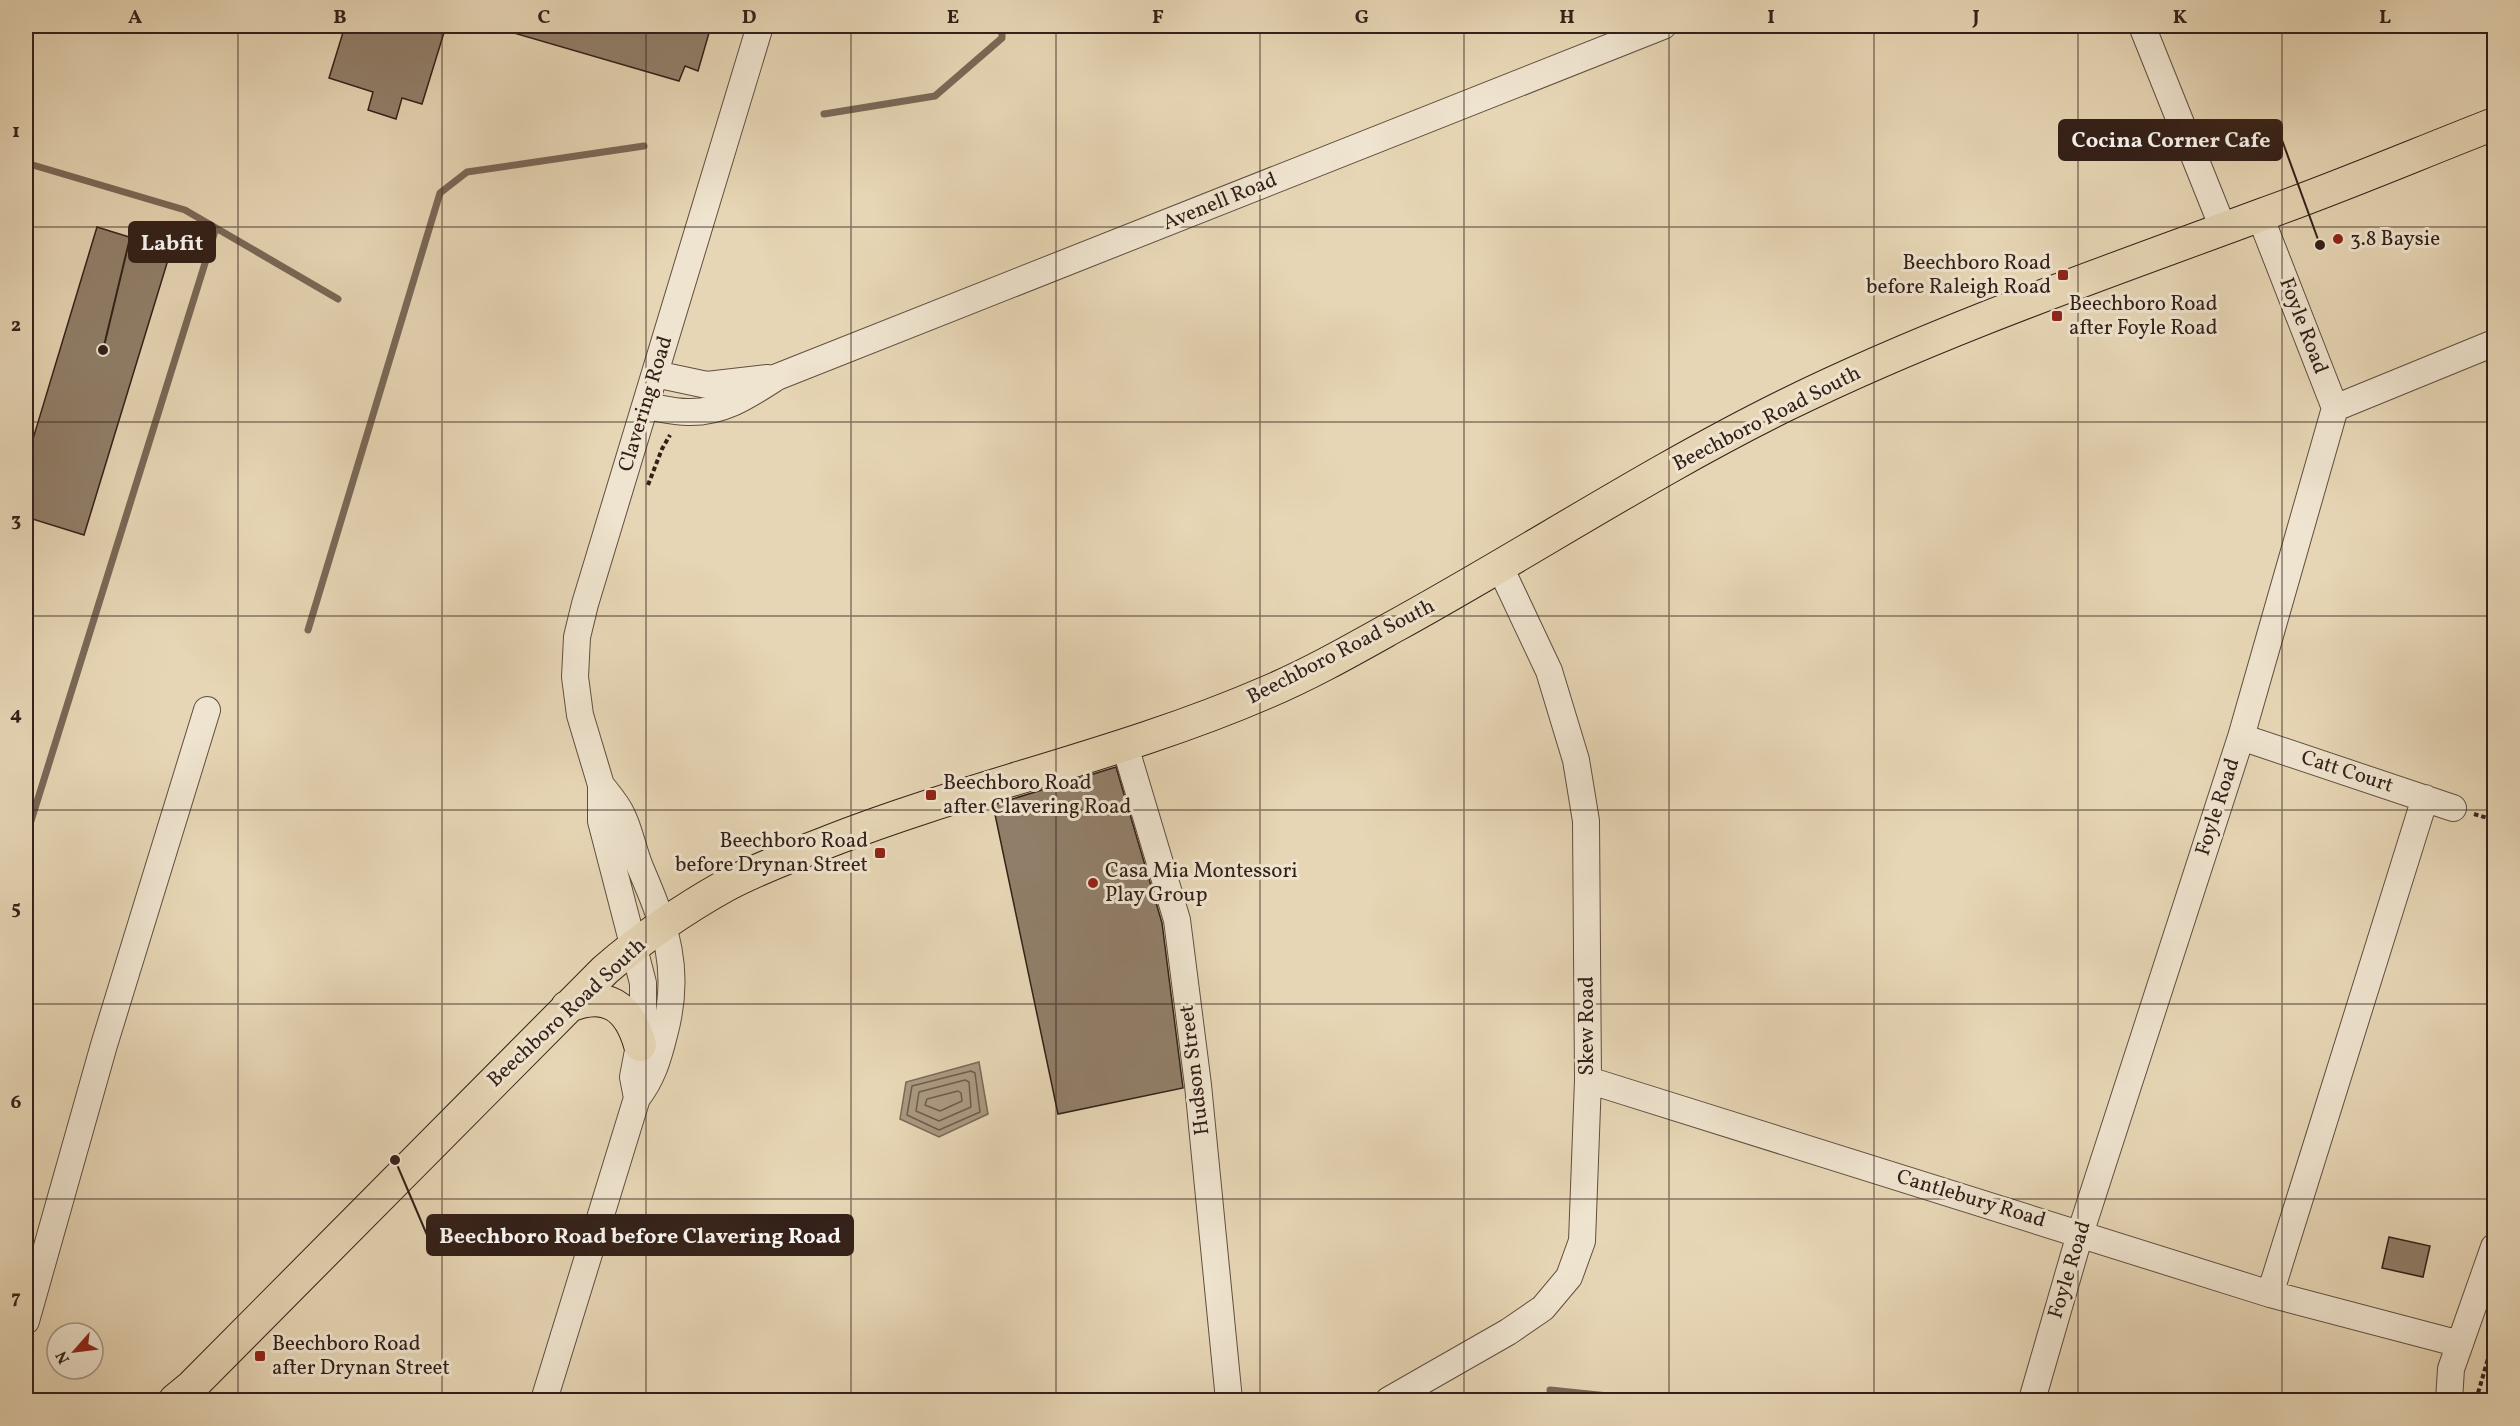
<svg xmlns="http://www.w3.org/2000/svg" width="2520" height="1426" viewBox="0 0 2520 1426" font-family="Vollkorn,serif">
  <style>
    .water { fill: #aa9880; stroke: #7a6857; stroke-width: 1.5 }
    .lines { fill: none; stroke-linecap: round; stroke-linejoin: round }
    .shore { stroke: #6e5c4c; stroke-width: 1.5 }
    .stream { stroke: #7a6857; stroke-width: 7 }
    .building { fill: #917f6a; stroke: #332019; stroke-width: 1.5 }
    .minor-casing { stroke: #604e40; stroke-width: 28 }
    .major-casing { stroke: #332019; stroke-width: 34 }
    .path { stroke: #332019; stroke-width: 4; stroke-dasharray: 4.5 3; stroke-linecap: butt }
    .minor { stroke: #efe4cf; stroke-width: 26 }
    .major { stroke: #e7d6b5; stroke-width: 32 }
    .grid { fill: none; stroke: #332019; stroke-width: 1.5; stroke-opacity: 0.55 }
    .poi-dot { fill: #8f2418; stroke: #efe4cf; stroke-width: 2 }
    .labels { text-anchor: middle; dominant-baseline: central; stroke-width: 6; stroke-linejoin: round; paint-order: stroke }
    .street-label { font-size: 21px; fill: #332019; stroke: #efe4cf }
    .poi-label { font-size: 21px; fill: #332019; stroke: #efe4cf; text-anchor: start }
    .leader { fill: none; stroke: #332019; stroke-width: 2 }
    .callout-dot { fill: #332019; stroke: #efe4cf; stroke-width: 2 }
    .callout { fill: #332019; stroke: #332019; stroke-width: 2 }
    .callout-label { font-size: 22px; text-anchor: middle; font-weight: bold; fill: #fff }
    .neatline { fill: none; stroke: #332019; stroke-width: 2 }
    .grid-label { font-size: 20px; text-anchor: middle; font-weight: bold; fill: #332019 }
  </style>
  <rect width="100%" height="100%" fill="#e7d6b5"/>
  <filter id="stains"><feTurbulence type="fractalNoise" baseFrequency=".00333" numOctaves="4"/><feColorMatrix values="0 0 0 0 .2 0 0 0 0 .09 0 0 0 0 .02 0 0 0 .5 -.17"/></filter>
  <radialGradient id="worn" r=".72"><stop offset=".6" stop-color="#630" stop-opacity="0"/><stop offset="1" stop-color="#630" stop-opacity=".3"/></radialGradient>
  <path class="water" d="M979 1062 988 1114 939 1137 900 1119 906 1082Z"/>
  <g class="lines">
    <path class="shore" d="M971 1071 975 1073 980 1112 939 1130 907 1115 912 1086Z
      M965 1080 969 1082 971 1107 939 1121 916 1111 919 1092Z
      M958 1091 961 1093 962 1101 940 1111 925 1105 927 1099Z"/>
    <path class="stream" d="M824 114 935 96 1002 38V26
      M26 163 185 210 216 228
      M308 630 440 193 467 172 644 146
      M26 837 216 228 338 299
      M1550 1390 1647 1400"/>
  </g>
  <path class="building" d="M345 26H446L422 104 402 98 396 119 368 110 373 92 329 78Z
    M504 26H711L698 71 685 66 679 81 504 30Z
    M97 227 171 250 84 535 26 517V462Z
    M1116 767 1162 923 1183 1088 1058 1114 993 805Z
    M2389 1237 2430 1246 2423 1277 2382 1268Z"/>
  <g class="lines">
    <g class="minor-casing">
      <path id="minor" d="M2142 26 2223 228
        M655 374 707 385 768 378
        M646 406C659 408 674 412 688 412 723 413 749 395 777 377L1663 26
        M2335 408 2494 343
        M2241 737 2453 808
        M1125 746 1177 920 1198 1085 1229 1400
        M1588 1080 2270 1294 2460 1344
        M637 1098 633 1077 643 1024V983L601 821V785L580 715 575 677 577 637 585 604 760 26
        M2270 1294 2425 798
        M26 1321 104 1045 207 710
        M544 1400 637 1098C652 1079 658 1059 664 1035 682 969 666 928 640 867 633 850 630 831 622 815 617 804 608 794 601 785
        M1389 1400 1508 1332 1543 1308 1569 1277 1582 1241 1588 1080 1586 821 1576 760 1549 671 1500 567
        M2032 1400 2080 1234 2241 737 2335 408 2260 216
        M2449 1400 2451 1369 2494 1247"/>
    </g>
    <g class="major-casing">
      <path id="major" d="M567 1007C606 990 629 1006 640 1045
        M175 1400 192 1386 605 970C642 938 682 910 725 886 758 868 795 855 830 841 973 785 1124 754 1265 693 1310 674 1352 650 1395 626 1526 554 1652 471 1786 405 1939 330 2102 274 2261 215 2340 187 2417 154 2494 124"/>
    </g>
    <path class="path" d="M648 485 662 449 670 435
      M2474 814 2494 820
      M2494 1185 2492 1193 2494 1194
      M2476 1400 2494 1338"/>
    <use href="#minor" class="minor"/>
    <use href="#major" class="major"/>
  </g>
  <path class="grid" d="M238 26V1400M442 26V1400M646 26V1400M851 26V1400M1056 26V1400M1260 26V1400M1464 26V1400M1669 26V1400M1874 26V1400M2078 26V1400M2282 26V1400M26 227H2494M26 422H2494M26 616H2494M26 810H2494M26 1004H2494M26 1199H2494"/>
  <g class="poi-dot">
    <circle cx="2338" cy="239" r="6"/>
    <rect x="2057" y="269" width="12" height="12" rx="3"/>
    <rect x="2051" y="310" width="12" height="12" rx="3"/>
    <rect x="925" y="789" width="12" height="12" rx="3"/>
    <rect x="874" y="847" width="12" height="12" rx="3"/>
    <circle cx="1093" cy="883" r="6"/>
    <rect x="254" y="1350" width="12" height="12" rx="3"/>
  </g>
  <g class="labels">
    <g class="street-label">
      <text transform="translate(1220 202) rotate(-22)">Avenell Road</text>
      <text transform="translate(2303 326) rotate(69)">Foyle Road</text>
      <text transform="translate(646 404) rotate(-73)">Clavering Road</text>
      <text transform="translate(1767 419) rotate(-27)">Beechboro Road South</text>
      <text transform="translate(1341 652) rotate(-27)">Beechboro Road South</text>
      <text transform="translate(2347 772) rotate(18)">Catt Court</text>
      <text transform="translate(2218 807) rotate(-72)">Foyle Road</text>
      <text transform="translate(567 1013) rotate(-43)">Beechboro Road South</text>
      <text transform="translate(1587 1026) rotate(-90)">Skew Road</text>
      <text transform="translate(1195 1070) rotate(-97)">Hudson Street</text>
      <text transform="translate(1971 1199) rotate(17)">Cantlebury Road</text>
      <text transform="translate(2070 1270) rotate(-73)">Foyle Road</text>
    </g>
    <g class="poi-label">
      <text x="2350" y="239">3.8 Baysie</text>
      <text x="2051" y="263" text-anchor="end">Beechboro Road<tspan x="2051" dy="24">before Raleigh Road</tspan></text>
      <text x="2069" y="304">Beechboro Road<tspan x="2069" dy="24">after Foyle Road</tspan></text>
      <text x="943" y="783">Beechboro Road<tspan x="943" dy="24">after Clavering Road</tspan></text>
      <text x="868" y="841" text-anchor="end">Beechboro Road<tspan x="868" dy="24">before Drynan Street</tspan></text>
      <text x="1105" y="871">Casa Mia Montessori<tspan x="1105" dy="24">Play Group</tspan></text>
      <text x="272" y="1344">Beechboro Road<tspan x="272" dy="24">after Drynan Street</tspan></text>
    </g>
  </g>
  <path class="leader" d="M2320 245L2282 140M103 350L129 242M395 1160L427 1235"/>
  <g class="callout-dot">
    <circle cx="2320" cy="245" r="6"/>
    <circle cx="103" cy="350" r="6"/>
    <circle cx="395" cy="1160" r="6"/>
  </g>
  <g class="callout">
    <rect x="2059" y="120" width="223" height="40" rx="6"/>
    <rect x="129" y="222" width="86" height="40" rx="6"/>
    <rect x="427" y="1215" width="426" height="40" rx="6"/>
  </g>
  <g class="callout-label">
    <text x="2171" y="147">Cocina Corner Cafe</text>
    <text x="172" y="250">Labfit</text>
    <text x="640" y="1243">Beechboro Road before Clavering Road</text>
  </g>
  <rect width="2520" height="1426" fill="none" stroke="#e7d6b5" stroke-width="66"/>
  <g transform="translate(75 1351) rotate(242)"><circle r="28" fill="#efe4cf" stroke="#a49686" stroke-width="1.5"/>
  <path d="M0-4.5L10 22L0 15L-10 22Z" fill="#8f2418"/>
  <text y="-9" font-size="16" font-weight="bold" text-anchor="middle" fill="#332019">N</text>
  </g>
  <rect x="33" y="33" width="2454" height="1360" class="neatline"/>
  <g class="grid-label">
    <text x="135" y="23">A</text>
    <text x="340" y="23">B</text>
    <text x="544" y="23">C</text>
    <text x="749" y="23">D</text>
    <text x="953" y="23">E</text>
    <text x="1158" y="23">F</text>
    <text x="1362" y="23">G</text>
    <text x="1567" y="23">H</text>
    <text x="1771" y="23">I</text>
    <text x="1976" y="23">J</text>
    <text x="2180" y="23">K</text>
    <text x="2385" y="23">L</text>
    <text x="16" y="137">1</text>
    <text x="16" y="331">2</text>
    <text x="16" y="526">3</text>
    <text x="16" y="720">4</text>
    <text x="16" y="914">5</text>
    <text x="16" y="1108">6</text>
    <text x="16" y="1303">7</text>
  </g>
  <rect width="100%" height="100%" filter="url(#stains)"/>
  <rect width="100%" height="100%" fill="url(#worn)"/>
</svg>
